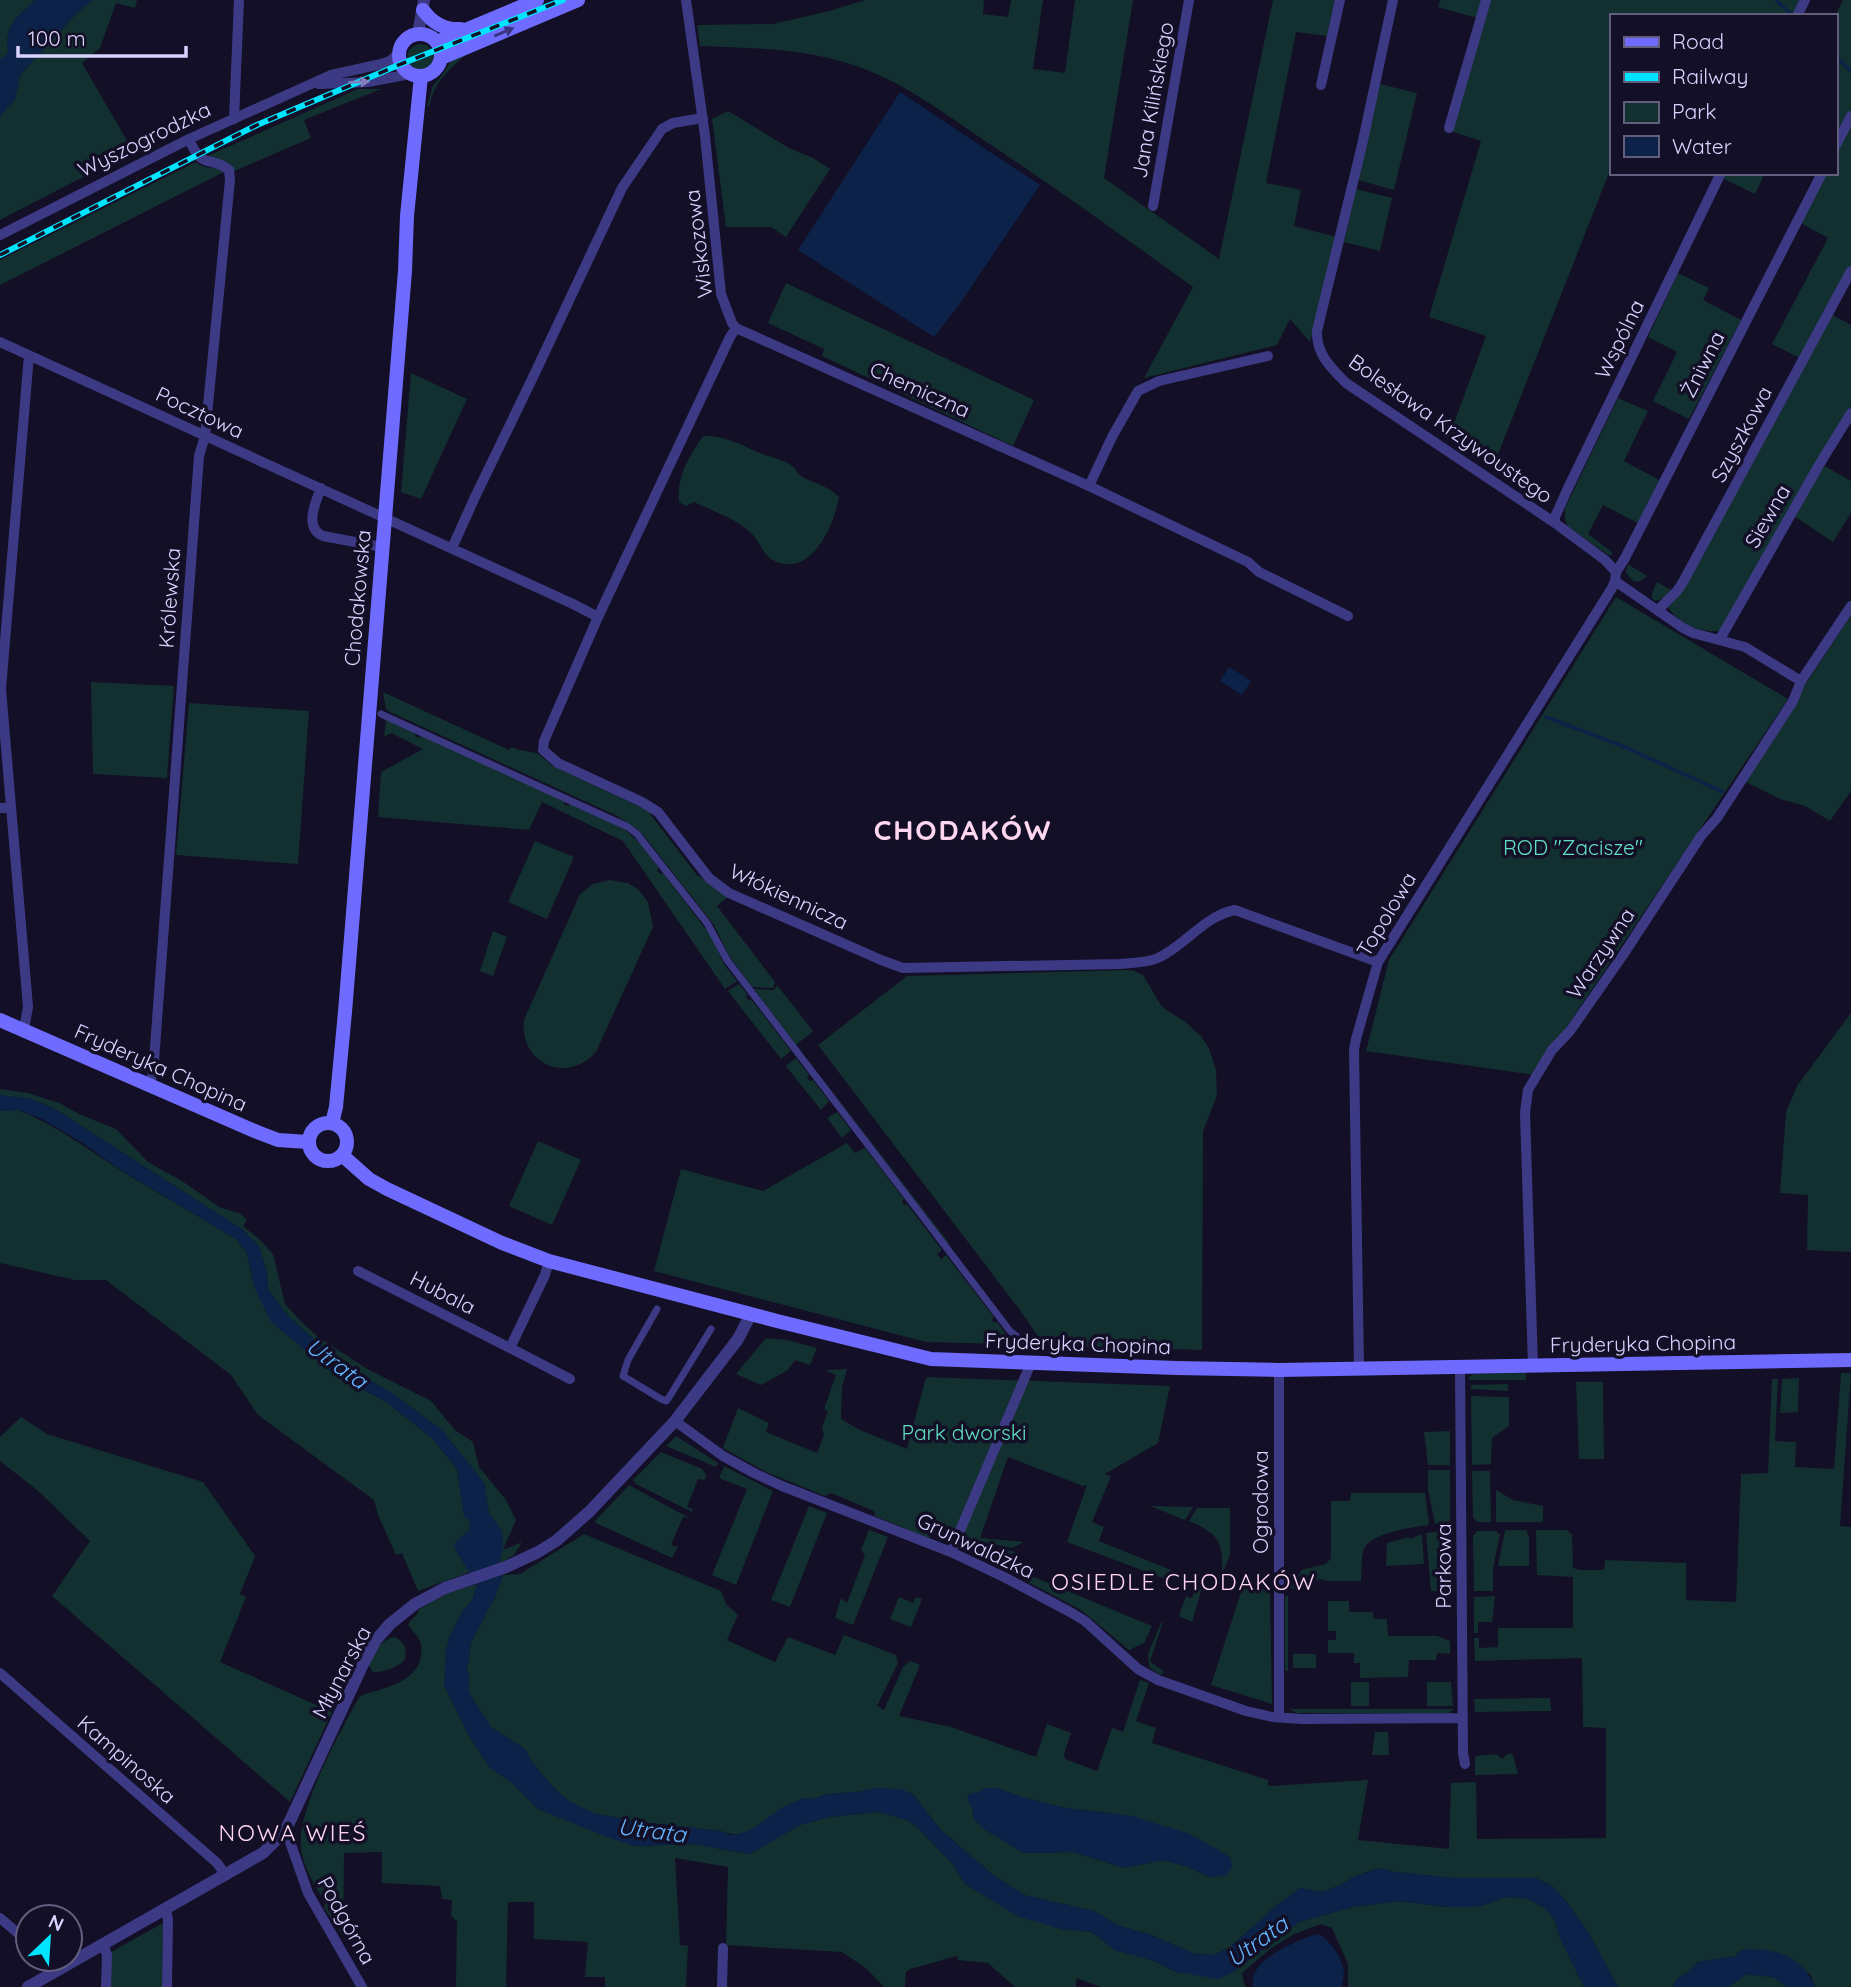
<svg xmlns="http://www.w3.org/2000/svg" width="1851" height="1987" viewBox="0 0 1851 1987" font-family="Quicksand,sans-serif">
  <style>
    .green { fill: #12302f; fill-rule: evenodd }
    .water { fill: #0c2248 }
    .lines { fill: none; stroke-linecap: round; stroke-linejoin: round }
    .stream { stroke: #0c2248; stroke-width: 3.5 }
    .river { stroke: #0c2248; stroke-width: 21 }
    .pedestrian { stroke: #3d3a85; stroke-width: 7 }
    .minor { stroke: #3d3a85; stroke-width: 10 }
    .tertiary { stroke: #3d3a85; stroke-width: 12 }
    .secondary { stroke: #6f6bff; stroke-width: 14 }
    .rail-casing { stroke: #00e5ff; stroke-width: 6 }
    .rail { stroke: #130f26; stroke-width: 3.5; stroke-dasharray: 10; stroke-linecap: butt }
    .oneway { fill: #38347d }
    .oneway2 { fill: #837fbc }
    .labels { text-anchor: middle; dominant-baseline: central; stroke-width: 7; stroke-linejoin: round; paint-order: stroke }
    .street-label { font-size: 21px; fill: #d9d4ff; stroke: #130f26 }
    .park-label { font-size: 21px; fill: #5fe0c0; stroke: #130f26 }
    .water-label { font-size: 23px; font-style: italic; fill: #62b6ff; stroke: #130f26 }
    .neighbourhood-label { font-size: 23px; letter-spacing: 2px; fill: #ffd6f0; stroke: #130f26 }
    .district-label { font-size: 28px; font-weight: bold; letter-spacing: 2px; fill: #ffd6f0; stroke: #130f26 }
  </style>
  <rect width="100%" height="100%" fill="#130f26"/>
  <path class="green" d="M0 0H36C15 19 5 23 8 53L0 60Z
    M92 0H137L135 8 116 3 100 48 82 63 133 151 0 220V116L15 99 20 75 75 15Z
    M865 0H984L983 14 1008 17 1011 0H1043L1033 69 1065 73 1075 0H1133L1104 178 1219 259 1273 0H1335L1327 36 1296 32 1266 183 1301 190 1294 226 1337 237 1310 342 1290 319 1277 345 1144 378 1193 287C1125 238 1056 188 985 141 941 111 898 78 847 63 800 48 749 48 700 46L697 25 773 24 829 11Z
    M1440 0H1482L1477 18 1438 7Z
    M1488 0H1800L1793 16H1611V168L1493 467 1449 437 1486 336 1429 317 1481 141 1451 131Z
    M1843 0H1851V111L1835 140V16Z
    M418 44 426 45 432 50 407 60C407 52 410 47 418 44Z
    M471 50C454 66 433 81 430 105L427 107 433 85 440 78 451 61Z
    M434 54 433 63 428 69 415 70 408 64Z
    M1380 84 1417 93 1394 190 1358 180Z
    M358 89H381L304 120 311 138 232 172 233 166 226 162 203 158Z
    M728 111 789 148 813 158 830 169 786 237 771 227H726L712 119Z
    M1851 123V265L1800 358 1772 344 1828 238 1799 222 1825 173H1835V153Z
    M196 162C205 171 215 165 226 171L0 285V260Z
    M1727 173H1765L1755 194 1724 179Z
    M1356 189 1392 198 1380 251 1344 242Z
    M1678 273 1709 288 1703 300 1741 320 1689 419 1653 401 1677 352 1648 337Z
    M786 283 1034 400 1013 446 822 356 824 349 768 323Z
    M1831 314 1851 325V406L1720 631C1701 633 1678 624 1668 607L1679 595Z
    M411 373 467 399 421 499 401 492Z
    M1618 398 1648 411 1624 461 1659 480 1638 523 1603 505 1588 534 1613 553 1610 556 1568 527 1565 519V508Z
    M703 436C725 435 741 445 760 453 770 457 781 459 791 465 795 467 797 473 801 476 814 484 828 485 839 497 834 526 810 582 771 559 762 553 759 540 751 533 738 520 711 510 694 502L686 506 679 502C676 478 689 456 703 436Z
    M1823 465 1851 481V513L1833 542 1794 516Z
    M1628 564 1629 565 1647 576C1638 585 1632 583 1626 572Z
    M1657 582 1673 591 1662 599 1655 601 1652 598V593Z
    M1616 597 1788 699 1534 1075 1366 1051 1389 960Z
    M1851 615V791L1830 821 1805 806 1780 799 1742 780Z
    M91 682 174 686 167 778 93 774Z
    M383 692 509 750 511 747 520 750 537 753 553 766 647 810 697 875 728 897 717 906 775 982 773 988 752 987 728 954 714 925 645 837 637 829 615 815 390 712 386 709Z
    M189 703 309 711 298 864 176 855Z
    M386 719 416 733 415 736 419 738 421 735 565 800 564 804 568 806 570 803 624 829 642 845 659 868 657 871 660 874 663 873 711 936 725 966 737 981 725 989 623 841 542 802 529 830 378 817 381 772 423 749 391 733 384 737Z
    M535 841 574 857 547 919 508 902Z
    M610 880 628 883 639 890 648 902 653 927 596 1052C566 1085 519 1063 524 1020L580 894 593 884Z
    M493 931 507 937 493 976 480 971Z
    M1132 970 1143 975 1162 1007 1184 1021 1201 1036 1209 1048 1216 1070 1217 1096 1203 1131 1202 1350 1044 1345 1022 1313 818 1045 907 976Z
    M739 984 748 995 746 997 749 1001 751 999 791 1051 781 1059 728 991Z
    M777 985 813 1031 796 1045 754 989 774 990Z
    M1851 1013V1252L1807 1250 1808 1195 1780 1193 1786 1112 1797 1086Z
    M804 1054 949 1243 948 1244Z
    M796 1058 809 1075 807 1078 810 1081 813 1080 829 1101 821 1110 786 1066Z
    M0 1089 28 1093 59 1103 81 1115 116 1129 148 1162 185 1183 219 1207 241 1214 247 1220 243 1226 258 1238 273 1254 285 1304 301 1321 318 1337 369 1370 431 1401 455 1430 473 1442 479 1467 506 1500 516 1520 503 1550 522 1542 514 1555 499 1564 503 1545 502 1531 489 1513 484 1483 442 1430 393 1394 339 1362 288 1316 268 1289 267 1273 259 1247 243 1230 55 1109 31 1099 0 1095Z
    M18 1110C56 1125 86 1148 120 1170 158 1193 198 1216 236 1239L247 1253 254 1287 335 1375 385 1401 432 1438 457 1469 464 1515 470 1520 469 1530 455 1544V1549L470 1572 418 1591 402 1553 396 1555 378 1515 374 1500 258 1415 231 1375 106 1280H75L0 1263V1111Z
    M837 1112 851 1130 842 1138 827 1118Z
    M538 1141 581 1160 552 1225 509 1206Z
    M847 1143 855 1153 865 1148 904 1199 902 1202 904 1205 907 1204 942 1250 937 1254 941 1259 946 1255 994 1317 992 1320 994 1323 997 1322 1008 1337 1003 1344 926 1342 654 1271 681 1169 763 1191Z
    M766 1338 787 1340 817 1348 810 1365 795 1360 788 1370 761 1385 736 1374Z
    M847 1369 842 1387 841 1419 860 1430 907 1449 926 1377 1170 1386 1158 1443 1105 1474 1111 1476 1092 1522 1104 1527 1099 1541 1171 1570 1168 1580 1067 1542 1087 1485 1083 1486 1008 1457 980 1538 1024 1542 1012 1548 979 1541 978 1545 1016 1552 994 1564 947 1540 937 1532 928 1538 875 1516 874 1511 831 1493 825 1496 766 1472 723 1448 738 1408 769 1423 766 1432 817 1453 824 1435 822 1427 828 1411 824 1409 836 1375 825 1370Z
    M1526 1373V1380H1470L1468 1377 1474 1374Z
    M1841 1373H1851L1840 1526 1851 1527V1987H1815L1810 1974 1740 1951 1736 1956 1698 1962 1688 1972 1677 1979 1673 1987H1618L1588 1932 1566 1901 1551 1885 1535 1878H1451L1395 1872 1379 1868 1353 1877 1343 1884 1322 1892 1300 1888 1276 1906 1229 1948 1213 1955 1195 1954 1151 1935 1117 1925 1094 1911 1024 1895 993 1875 940 1829 913 1794 878 1788 858 1792 828 1794 812 1799 804 1798C787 1808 756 1831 738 1834 732 1835 727 1833 721 1831L633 1821 593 1813 568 1801 551 1785 532 1762 525 1749 491 1727 469 1693V1678L467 1670 471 1642 496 1595 503 1575 520 1574 584 1534 721 1591 726 1604 738 1615 727 1640 775 1662 788 1637 835 1655 844 1635 896 1655 898 1663 877 1706 884 1710 903 1667 910 1661 920 1665 899 1716 951 1727 1036 1757 1047 1724 1071 1733 1064 1754 1065 1759 1097 1771 1112 1728 1123 1732 1140 1680 1149 1683 1136 1721 1156 1728 1152 1743 1268 1780V1786L1368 1780 1358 1840 1449 1849 1451 1783 1476 1782 1477 1839 1606 1838V1728L1583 1727 1582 1658 1475 1661 1474 1638H1479V1648L1498 1647V1628H1573V1577L1537 1575 1536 1530H1567L1572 1535 1573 1568 1581 1570H1604L1605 1560 1686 1563V1600L1736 1602 1741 1474 1768 1473 1772 1379H1778L1775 1441 1796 1442 1795 1467 1834 1469ZM996 1788 1022 1797 1065 1808 1109 1813 1209 1877 1186 1866 1162 1860 1125 1868 1073 1852 1024 1853 984 1829 974 1819 972 1807Z
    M1799 1378 1798 1412 1780 1413 1782 1379Z
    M1576 1382H1603L1604 1459H1579Z
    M1508 1384V1391L1471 1389V1385Z
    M1471 1396 1509 1397V1426L1492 1438 1491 1464 1472 1465Z
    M21 1417 47 1434 203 1482 255 1556 240 1594 246 1597 220 1662 332 1712 290 1802 52 1596 90 1541 37 1490 0 1461V1437Z
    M1450 1431V1465H1428L1424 1432Z
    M676 1436 718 1463 716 1467 666 1446Z
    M661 1452 702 1469 706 1475 705 1480 698 1479 687 1507 693 1509 692 1512 636 1484 633 1480Z
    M724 1466 773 1491 736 1585 712 1575 747 1489 719 1478Z
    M1428 1470H1450V1523L1435 1524 1428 1489Z
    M1472 1471H1490L1491 1522H1477L1473 1517Z
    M629 1485 689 1518 683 1517 671 1545 678 1547 672 1558 596 1523 595 1521Z
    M1496 1490 1513 1500 1543 1506V1522H1496Z
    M1351 1493H1425L1429 1525C1412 1527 1367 1533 1363 1552 1361 1561 1362 1572 1361 1581H1328L1319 1579 1313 1583H1307V1578H1297L1296 1589H1291V1575L1300 1574 1301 1570 1326 1564 1331 1558V1501H1350Z
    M809 1506 827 1513 790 1607 771 1600Z
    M1150 1506 1193 1507 1185 1520Z
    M1197 1508H1230V1555L1224 1570H1222C1224 1540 1215 1532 1189 1521Z
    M869 1530 888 1537 853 1625 835 1618 841 1598 847 1603 865 1555 861 1550Z
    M1450 1530V1592L1431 1591 1426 1533Z
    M1505 1530H1526L1529 1536V1566H1498Z
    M1477 1531H1497V1533L1500 1534 1493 1568V1591H1474L1473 1536Z
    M1422 1534 1424 1564 1386 1566 1387 1543 1409 1537 1410 1539Z
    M1024 1573 1152 1626 1144 1643 1129 1650 1081 1610 1022 1579Z
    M1201 1576 1205 1577 1192 1622 1179 1616 1186 1596 1192 1598Z
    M1244 1583 1270 1591 1272 1704 1211 1685Z
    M477 1584 473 1599 462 1612 449 1638 446 1652 444 1685 468 1734 490 1768 510 1781 538 1809 634 1846 693 1844 749 1854 800 1825 829 1817 879 1812 907 1820 916 1826 953 1864 965 1884 1061 1929 1092 1932 1115 1950 1152 1960 1176 1972 1232 1973 1299 1922 1353 1907 1399 1901 1447 1907H1472L1484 1905 1506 1897 1527 1898 1546 1909 1555 1921 1560 1938 1584 1987H1348V1964L1332 1928 1321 1924 1294 1934 1270 1949 1242 1973 1245 1987H1101L1076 1978V1987H1015L988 1963 958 1960 957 1956 910 1969 906 1972 905 1987H884L867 1969 842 1952 726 1945 728 1867 675 1858 680 1945 688 1946 686 1987H605V1977H585L588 1942 534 1939V1902H508L506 1987H456L457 1921 451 1916 452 1900 442 1899 440 1886 382 1883V1852L344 1853 343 1936 324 1908 325 1902C315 1886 303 1867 301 1848 296 1811 341 1729 360 1696 382 1688 418 1683 421 1655 422 1649 422 1644 419 1639 416 1634 411 1630 408 1625L410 1621 419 1612 418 1610 448 1593Z
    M1288 1595V1671L1285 1670V1597Z
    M1495 1596 1492 1622H1478V1633H1474V1597Z
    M899 1597 913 1603 916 1597 922 1599 911 1627 890 1619Z
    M1328 1601H1349V1612H1373L1374 1619H1387L1388 1636H1437L1450 1641V1654L1437 1653 1436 1660H1409L1408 1677 1360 1678V1663H1354V1653H1328V1640H1336V1631H1328Z
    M1163 1622 1150 1661 1164 1672 1160 1675 1149 1667 1148 1654 1161 1623Z
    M395 1637C405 1642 408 1650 404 1661 397 1667 383 1673 373 1672L368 1664C375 1653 380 1639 395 1637Z
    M1293 1654H1316V1668H1293Z
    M1351 1682H1369V1706H1351Z
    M1427 1682H1451L1453 1706H1427Z
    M1550 1698 1551 1711 1475 1712 1474 1699Z
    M1290 1709H1454L1449 1713H1296Z
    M1375 1732H1388L1389 1755H1372Z
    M1509 1753 1513 1755 1518 1774 1475 1775V1756L1496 1754 1502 1759Z
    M163 1923 162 1987H111V1952Z
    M1741 1974 1773 1977 1787 1987H1700L1701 1984 1713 1979 1728 1980Z"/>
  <path class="water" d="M36 0H92L75 15 20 75 15 99 0 116V60L8 53C5 23 15 19 36 0Z
    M900 92 1040 185 959 305 934 337 798 250Z
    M1229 667 1251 681 1242 695 1220 681Z
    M0 1095 31 1099 55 1109 243 1230 259 1247 267 1273 268 1289 288 1316 339 1362 393 1394 442 1430 484 1483 489 1513 502 1531 503 1545 499 1564 503 1575 496 1595 471 1642 467 1670 469 1678V1693L491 1727 525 1749 532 1762 551 1785 569 1801 593 1813 633 1821 721 1831 730 1835 740 1834 754 1828 781 1808 804 1798 812 1799 828 1794 858 1792 878 1788 901 1789 913 1794 940 1829 993 1875 1024 1895 1094 1911 1117 1925 1151 1935 1195 1954 1213 1955 1229 1948 1276 1906 1300 1888 1322 1892 1343 1884 1353 1877 1379 1868 1395 1872 1451 1878H1535L1551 1885 1566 1901 1588 1932 1618 1987H1584L1560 1938 1555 1921 1546 1909 1527 1898 1506 1897 1484 1905 1472 1907H1448L1399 1901 1353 1907 1299 1922 1232 1973 1218 1979 1176 1972 1152 1960 1114 1950 1092 1932 1061 1929 1017 1916 965 1884 953 1864 916 1826 907 1820 879 1812 829 1817 800 1825 750 1854 693 1844 634 1846 607 1837 538 1809 510 1781 490 1768 468 1734 444 1685 446 1652 449 1638 462 1612 473 1599 477 1584 455 1549 454 1544 469 1530 470 1521 464 1516 457 1469 432 1438 385 1401 335 1375 271 1322 254 1287 247 1253 236 1239 119 1169 84 1144 42 1119 18 1110 0 1111Z
    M984 1788H996L1022 1797 1065 1808 1132 1816 1190 1834 1217 1849 1231 1858 1232 1868 1225 1876 1209 1877 1186 1866 1162 1860 1125 1868 1073 1852 1024 1853 984 1829 974 1819 972 1807 967 1799 970 1793H978Z
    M1318 1934C1331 1941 1344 1959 1344 1975 1344 1979 1342 1983 1342 1987H1253C1247 1960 1297 1940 1318 1934Z
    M1746 1949C1778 1949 1802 1956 1815 1987H1787L1773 1977 1741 1974 1728 1980 1713 1979 1701 1984 1700 1987H1673L1677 1979 1688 1972 1698 1962 1736 1956 1740 1951Z"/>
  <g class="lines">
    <path class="stream" d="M1776 0 1792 15
      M1835 56 1851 71
      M1546 717 1625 747 1723 792"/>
    <path class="river" d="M1710 1987 1743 1964"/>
    <path class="pedestrian" d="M381 714 628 827 637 834 707 923 727 960 1010 1331 1020 1339 1032 1345
      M657 1309 628 1360 623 1376 661 1399 666 1401 668 1399 711 1329"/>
    <path class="minor" d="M1393 0 1362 145 1317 331C1316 354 1331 368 1346 383L1555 523 1605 560 1616 572
      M1797 16 1805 0
      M319 84 368 82 410 74
      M1321 85 1340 0
      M234 119 239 0
      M1449 128 1486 0
      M1835 147 1851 116
      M1153 206 1189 0
      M0 235 189 139 331 75 381 64 390 61 399 53
      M736 328 1089 486 1112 437 1138 391 1159 381 1268 356
      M0 342 573 604 598 617 544 741 543 750 558 763 642 802 658 812 709 878 729 893 881 960 903 968 1119 964C1132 963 1146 963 1158 958 1186 945 1204 916 1235 910L1378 962
      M1089 486 1248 562 1259 572 1348 616
      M321 488C315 503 304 528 323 536L382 547
      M1555 523V517L1568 488 1721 173
      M452 548 475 497 534 375 622 188 662 129 673 123 703 118
      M1615 581 1683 628 1693 633 1745 647 1801 681
      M1658 610 1677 591 1683 582 1851 271
      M598 617 730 337 736 328 732 323 721 294 705 136 686 0
      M1720 639 1819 465 1851 413
      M0 808H11
      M24 1029 28 1007 1 689 29 355
      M149 1084 153 1074 199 456 205 436 230 180 229 170C209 154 203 172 189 139
      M358 1271 510 1348 545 1275 549 1261
      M510 1348 570 1379
      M1533 1366 1525 1113 1528 1090 1552 1050 1570 1031 1623 955 1701 836 1717 818 1793 701 1801 681 1851 606
      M1460 1367 1463 1753 1465 1764
      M1359 1368 1354 1050 1356 1039 1378 962 1612 588 1615 581 1616 572 1625 558 1822 173
      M1279 1370V1717
      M675 1421 723 1456 754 1473 782 1486 951 1552 1004 1577 1070 1612 1085 1621 1138 1669 1158 1680 1246 1711 1272 1717 1302 1719 1463 1718
      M951 1552 1031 1363
      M0 1673 217 1863 226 1875
      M283 1833 289 1839 308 1893 362 1987
      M166 1909 168 1920 167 1987
      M0 1918 28 1942
      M103 1944 107 1955 106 1987
      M48 1959 57 1970
      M722 1987 723 1948"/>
    <path class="tertiary" d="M418 34 424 0
      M28 1987 263 1853 283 1833 289 1823 363 1664 376 1640 390 1624 415 1604 445 1588 506 1567 538 1552 556 1541 589 1512 675 1421 738 1339 751 1314"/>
    <path class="secondary" d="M423 10C433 24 445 30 461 29
      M399 55a21 21 0 1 1 42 0a21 21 0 1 1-42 0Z
      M437 42 537 0
      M441 58 578 0
      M0 1020 257 1132 278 1140 308 1142
      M309 1142a19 19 0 1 1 38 0a19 19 0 1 1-38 0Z
      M332 1123 336 1107 345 1012 405 271 407 216 421 76
      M342 1155 369 1179 387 1189 502 1243 549 1261 777 1321 931 1359 1176 1368 1279 1370 1851 1360"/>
    <g class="rail-casing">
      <path id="rail" d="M0 255 257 125 401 64 563 0"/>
    </g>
    <use href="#rail" class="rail"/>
  </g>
  <defs><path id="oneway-solid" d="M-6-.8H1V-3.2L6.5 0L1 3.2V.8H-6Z" transform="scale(1.75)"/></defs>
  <use class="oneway" href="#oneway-solid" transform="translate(504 32) rotate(-23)"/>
  <use class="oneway2" href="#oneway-solid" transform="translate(359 82) rotate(-2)"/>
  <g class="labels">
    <g class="street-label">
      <text transform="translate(1152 100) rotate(-80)">Jana Kilińskiego</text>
      <text transform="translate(144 139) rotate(-26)">Wyszogrodzka</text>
      <text transform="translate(698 244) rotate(-97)">Wiskozowa</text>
      <text transform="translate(1619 339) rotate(-64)">Wspólna</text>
      <text transform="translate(1702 364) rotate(-63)">Żniwna</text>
      <text transform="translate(920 389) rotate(24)">Chemiczna</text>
      <text transform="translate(200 412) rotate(25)">Pocztowa</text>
      <text transform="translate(1451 428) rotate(35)">Bolesława Krzywoustego</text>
      <text transform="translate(1741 434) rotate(-62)">Szyszkowa</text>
      <text transform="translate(1767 516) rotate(-60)">Siewna</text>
      <text transform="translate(169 598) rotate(-86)">Królewska</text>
      <text transform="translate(357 598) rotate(-85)">Chodakowska</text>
      <text transform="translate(789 896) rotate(25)">Włókiennicza</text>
      <text transform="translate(1386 914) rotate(-59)">Topolowa</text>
      <text transform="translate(1600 953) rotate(-56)">Warzywna</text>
      <text transform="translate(161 1067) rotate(24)">Fryderyka Chopina</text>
      <text transform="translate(443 1292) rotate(27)">Hubala</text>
      <text transform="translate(1078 1343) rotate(2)">Fryderyka Chopina</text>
      <text transform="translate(1643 1343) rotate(-1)">Fryderyka Chopina</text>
      <text transform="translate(1260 1502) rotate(-90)">Ogrodowa</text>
      <text transform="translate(976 1545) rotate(25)">Grunwaldzka</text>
      <text transform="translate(1443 1566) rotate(-90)">Parkowa</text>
      <text transform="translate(341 1672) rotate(-62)">Młynarska</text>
      <text transform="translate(127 1759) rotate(41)">Kampinoska</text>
      <text transform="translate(347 1920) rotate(61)">Podgórna</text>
    </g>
    <g class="park-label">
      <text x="1573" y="847">ROD "Zacisze"</text>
      <text x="964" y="1432">Park dworski</text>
    </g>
    <g class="water-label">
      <text transform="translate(337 1363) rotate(36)">Utrata</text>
      <text transform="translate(652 1830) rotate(7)">Utrata</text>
      <text transform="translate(1257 1941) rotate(-36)">Utrata</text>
    </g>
    <g class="neighbourhood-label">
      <text x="1184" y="1581">OSIEDLE CHODAKÓW</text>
      <text x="293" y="1832">NOWA WIEŚ</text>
    </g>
    <g class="district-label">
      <text x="963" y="829">CHODAKÓW</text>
    </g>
  </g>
  <rect x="1610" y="14" width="228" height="161" fill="#130f26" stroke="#625e7d" stroke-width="2"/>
  <rect x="1624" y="37" width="35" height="10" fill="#6f6bff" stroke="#625e7d" stroke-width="2"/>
  <text x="1672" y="49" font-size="21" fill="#d9d4ff">Road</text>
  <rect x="1624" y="72" width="35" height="10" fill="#00e5ff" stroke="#625e7d" stroke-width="2"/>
  <text x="1672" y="84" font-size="21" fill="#d9d4ff">Railway</text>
  <rect x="1624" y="102" width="35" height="21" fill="#12302f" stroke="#625e7d" stroke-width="2"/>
  <text x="1672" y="119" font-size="21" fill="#d9d4ff">Park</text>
  <rect x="1624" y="136" width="35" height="21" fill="#0c2248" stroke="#625e7d" stroke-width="2"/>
  <text x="1672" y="154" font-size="21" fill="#d9d4ff">Water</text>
  <g transform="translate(49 1938) rotate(25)"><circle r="33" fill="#130f26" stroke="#625e7d" stroke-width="2"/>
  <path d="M0-5L12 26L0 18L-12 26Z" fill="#00e5ff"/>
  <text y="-10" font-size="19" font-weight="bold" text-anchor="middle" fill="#d9d4ff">N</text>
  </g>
  <path d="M18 46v10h168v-10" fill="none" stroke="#d9d4ff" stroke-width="3.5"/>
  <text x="28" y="46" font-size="21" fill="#d9d4ff" stroke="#130f26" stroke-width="5" paint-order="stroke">100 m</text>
</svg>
